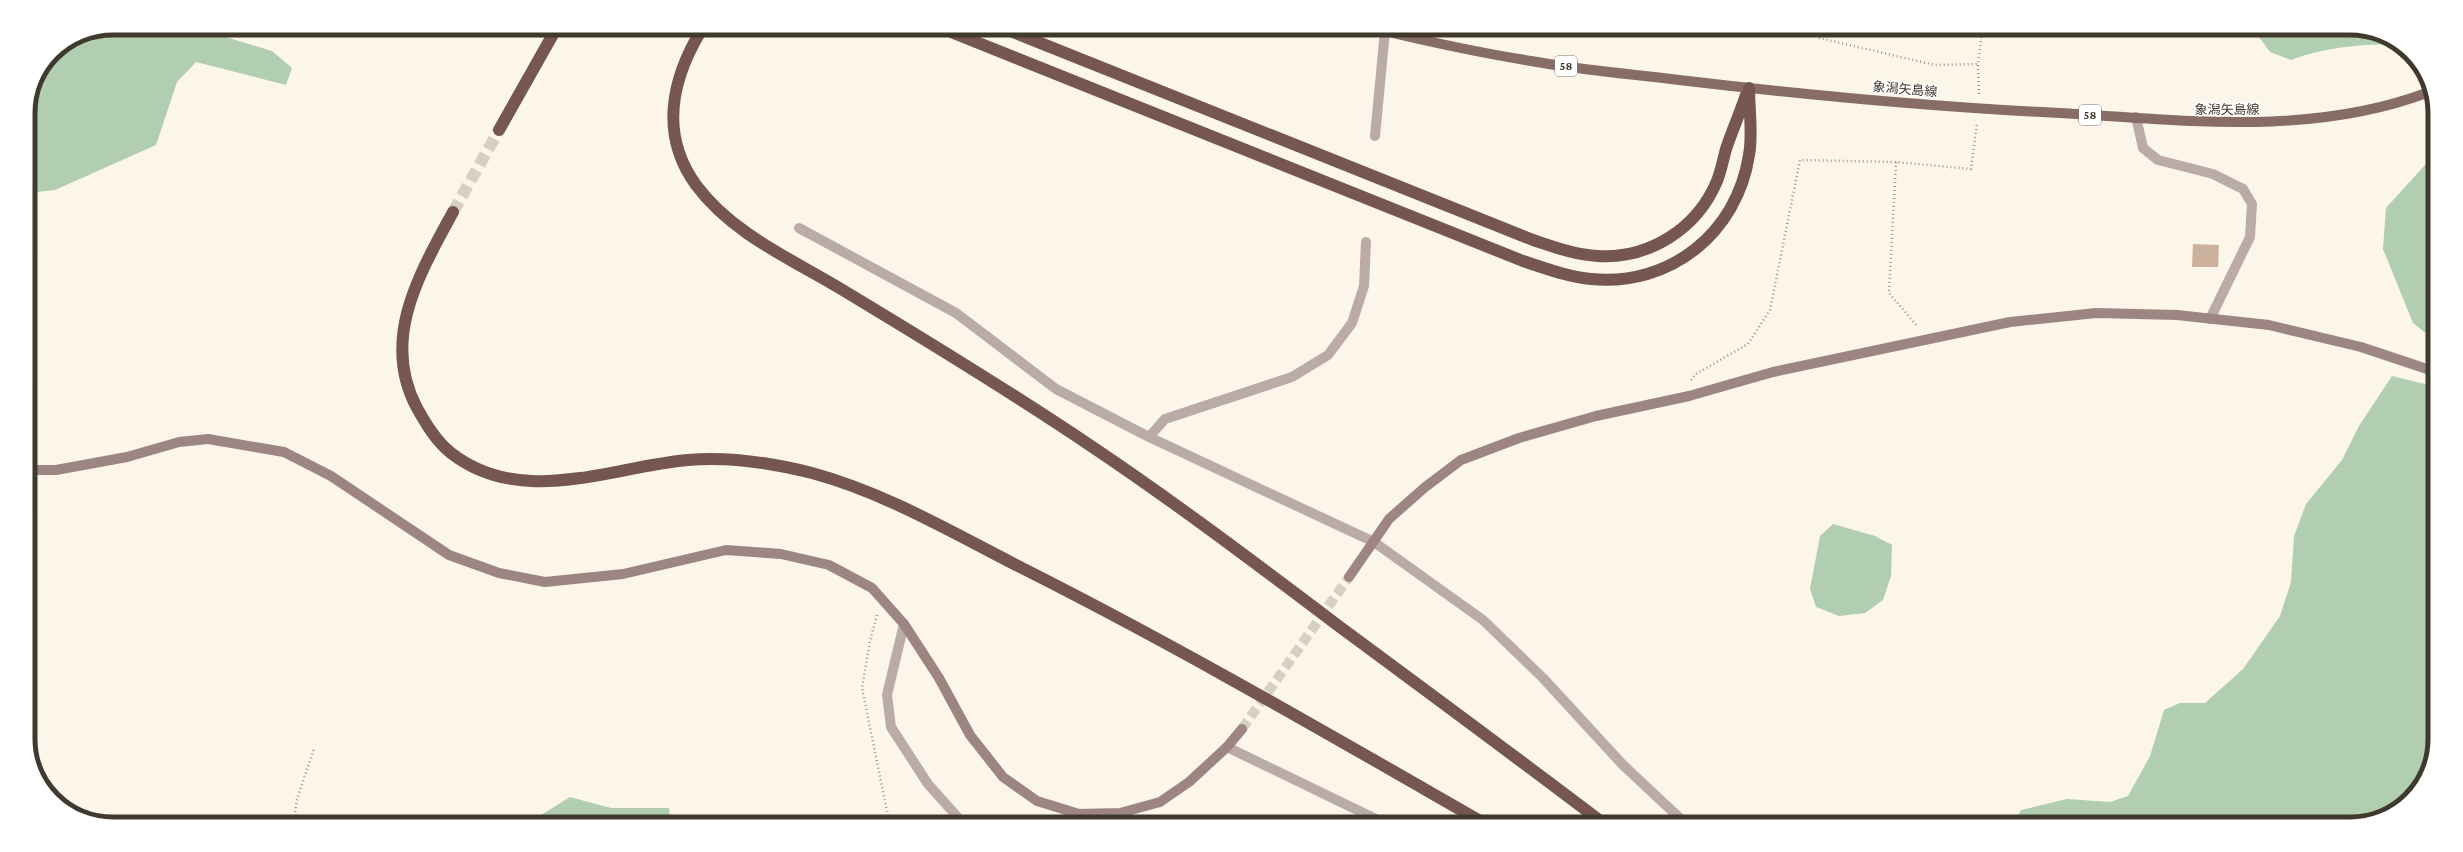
<svg xmlns="http://www.w3.org/2000/svg" width="2463" height="852" viewBox="0 0 2463 852" font-family="'Crimson Pro','Noto Sans JP',serif">
  <style>
    .green { fill: #b1cfb0 }
    .building { fill: #ccb29d }
    .lines { fill: none; stroke-linecap: round; stroke-linejoin: round }
    .secondary-tunnel { stroke: #d6cfc4; stroke-width: 10; stroke-dasharray: 10 5; stroke-linecap: butt }
    .highway-tunnel { stroke: #d6cfc4; stroke-width: 12; stroke-dasharray: 12 6; stroke-linecap: butt }
    .path { stroke: #9d968b; stroke-width: 2.5; stroke-dasharray: 1 3; stroke-linecap: butt }
    .street { stroke: #bbaba8; stroke-width: 10 }
    .secondary { stroke: #9d8682; stroke-width: 10 }
    .primary { stroke: #876c67; stroke-width: 10 }
    .highway { stroke: #755650; stroke-width: 12 }
    .labels { text-anchor: middle; dominant-baseline: central; stroke-width: 3; stroke-linejoin: round; paint-order: stroke }
    .shield { fill: #fff; stroke: #79746c; stroke-width: 1 }
    .shield-label { font-size: 12px; font-weight: bold; fill: #40392d }
    .street-label { font-size: 13px; fill: #40392d; stroke: #fff }
    .rim { fill: none; stroke: #40392d; stroke-width: 5 }
  </style>
  <rect width="100%" height="100%" fill="#fcf5ea"/>
  <path class="green" d="M113 28H196L272 51 292 68 286 85 196 62 177 82 156 145 55 190 28 193C28 134 16 66 80 35 89 30 103 30 113 28Z
    M2245 32H2377L2392 44C2357 45 2325 47 2291 60L2270 52 2259 37Z
    M2434 155 2433 339 2413 323 2383 249 2386 208Z
    M2392 376 2433 386 2431 766 2401 807 2350 824 2014 823 2021 810 2067 799 2110 802 2128 796 2150 756 2164 710 2180 703H2205L2243 669 2280 616 2291 582 2294 536 2306 504 2342 460 2359 426Z
    M1833 524 1875 536 1892 545 1891 576 1883 600 1865 613 1839 616 1816 607 1810 589 1820 536Z
    M570 797 611 808H669L670 821 533 820Z"/>
  <path class="building" d="M2193 244 2219 245 2218 267H2192Z"/>
  <g class="lines">
    <path class="secondary-tunnel" d="M1242 729 1349 577"/>
    <path class="highway-tunnel" d="M453 212 499 130"/>
    <path class="path" d="M1809 31 1819 38 1935 65 1978 64
      M1979 94 1978 64 1982 32
      M1896 162 1889 293 1918 327
      M1691 380 1696 374 1748 344 1770 310 1800 160 1896 162 1971 169 1977 123
      M877 615 870 641 862 688 889 821
      M294 820 297 799 314 749"/>
    <path class="street" d="M2136 117 2143 148 2158 160 2213 174 2243 189 2252 204 2250 237 2210 319
      M1375 136 1385 31
      M799 228 956 313 1056 389 1149 437 1374 542 1483 620 1543 678 1622 764 1685 823
      M1149 437 1165 419 1292 377 1328 355 1352 323 1364 286 1366 242
      M904 624 887 695 891 727 928 784 961 821
      M1227 747 1382 822"/>
    <path class="secondary" d="M28 470H56L127 457 179 442 208 439 284 452 331 476 449 555 499 573 545 582 623 574 726 550 781 554 829 565 872 588 904 624 939 678 970 735 1003 777 1037 801 1079 814 1120 813 1160 802 1189 782 1227 747 1242 729
      M1349 577 1389 519 1424 488 1461 460 1519 438 1596 416 1689 396 1773 372 2010 322 2096 313 2177 315 2269 325 2361 347 2433 371"/>
    <path class="primary" d="M1380 30C1430 42 1481 53 1531 61 1580 70 1630 74 1679 80 1806 95 1933 107 2060 113 2183 120 2311 137 2429 92"/>
    <path class="highway" d="M702 29C672 78 659 134 696 185 733 235 794 260 846 292 929 342 1011 392 1091 446 1176 503 1258 565 1340 627 1428 692 1516 757 1603 823
      M946 30 1523 261C1545 268 1568 277 1591 279 1670 287 1737 233 1749 155 1753 134 1749 110 1749 88
      M1008 30 1533 240C1554 247 1576 255 1598 256 1649 259 1697 229 1717 181 1721 171 1723 160 1726 149 1732 131 1740 113 1746 95
      M499 130 556 29
      M453 212C420 273 380 339 417 408 426 424 436 441 451 453 522 508 609 467 688 460 729 456 772 463 812 473 886 493 955 534 1022 568 1179 647 1330 735 1482 822"/>
  </g>
  <g class="labels">
    <g class="shield">
      <rect x="1555" y="56" width="22" height="20" rx="3"/>
      <rect x="2079" y="105" width="22" height="20" rx="3"/>
    </g>
    <g class="shield-label">
      <text x="1566" y="66">58</text>
      <text x="2090" y="115">58</text>
    </g>
    <g class="street-label">
      <text transform="translate(1905 89) rotate(5)">象潟矢島線</text>
      <text x="2227" y="109">象潟矢島線</text>
    </g>
  </g>
  <path d="M0 0H2463V852H0ZM113 35H2350A78 78 0 0 1 2428 113V739A78 78 0 0 1 2350 817H113A78 78 0 0 1 35 739V113A78 78 0 0 1 113 35Z" fill="#fff" fill-rule="evenodd"/>
  <path class="rim" d="M113 35H2350A78 78 0 0 1 2428 113V739A78 78 0 0 1 2350 817H113A78 78 0 0 1 35 739V113A78 78 0 0 1 113 35Z"/>
</svg>
